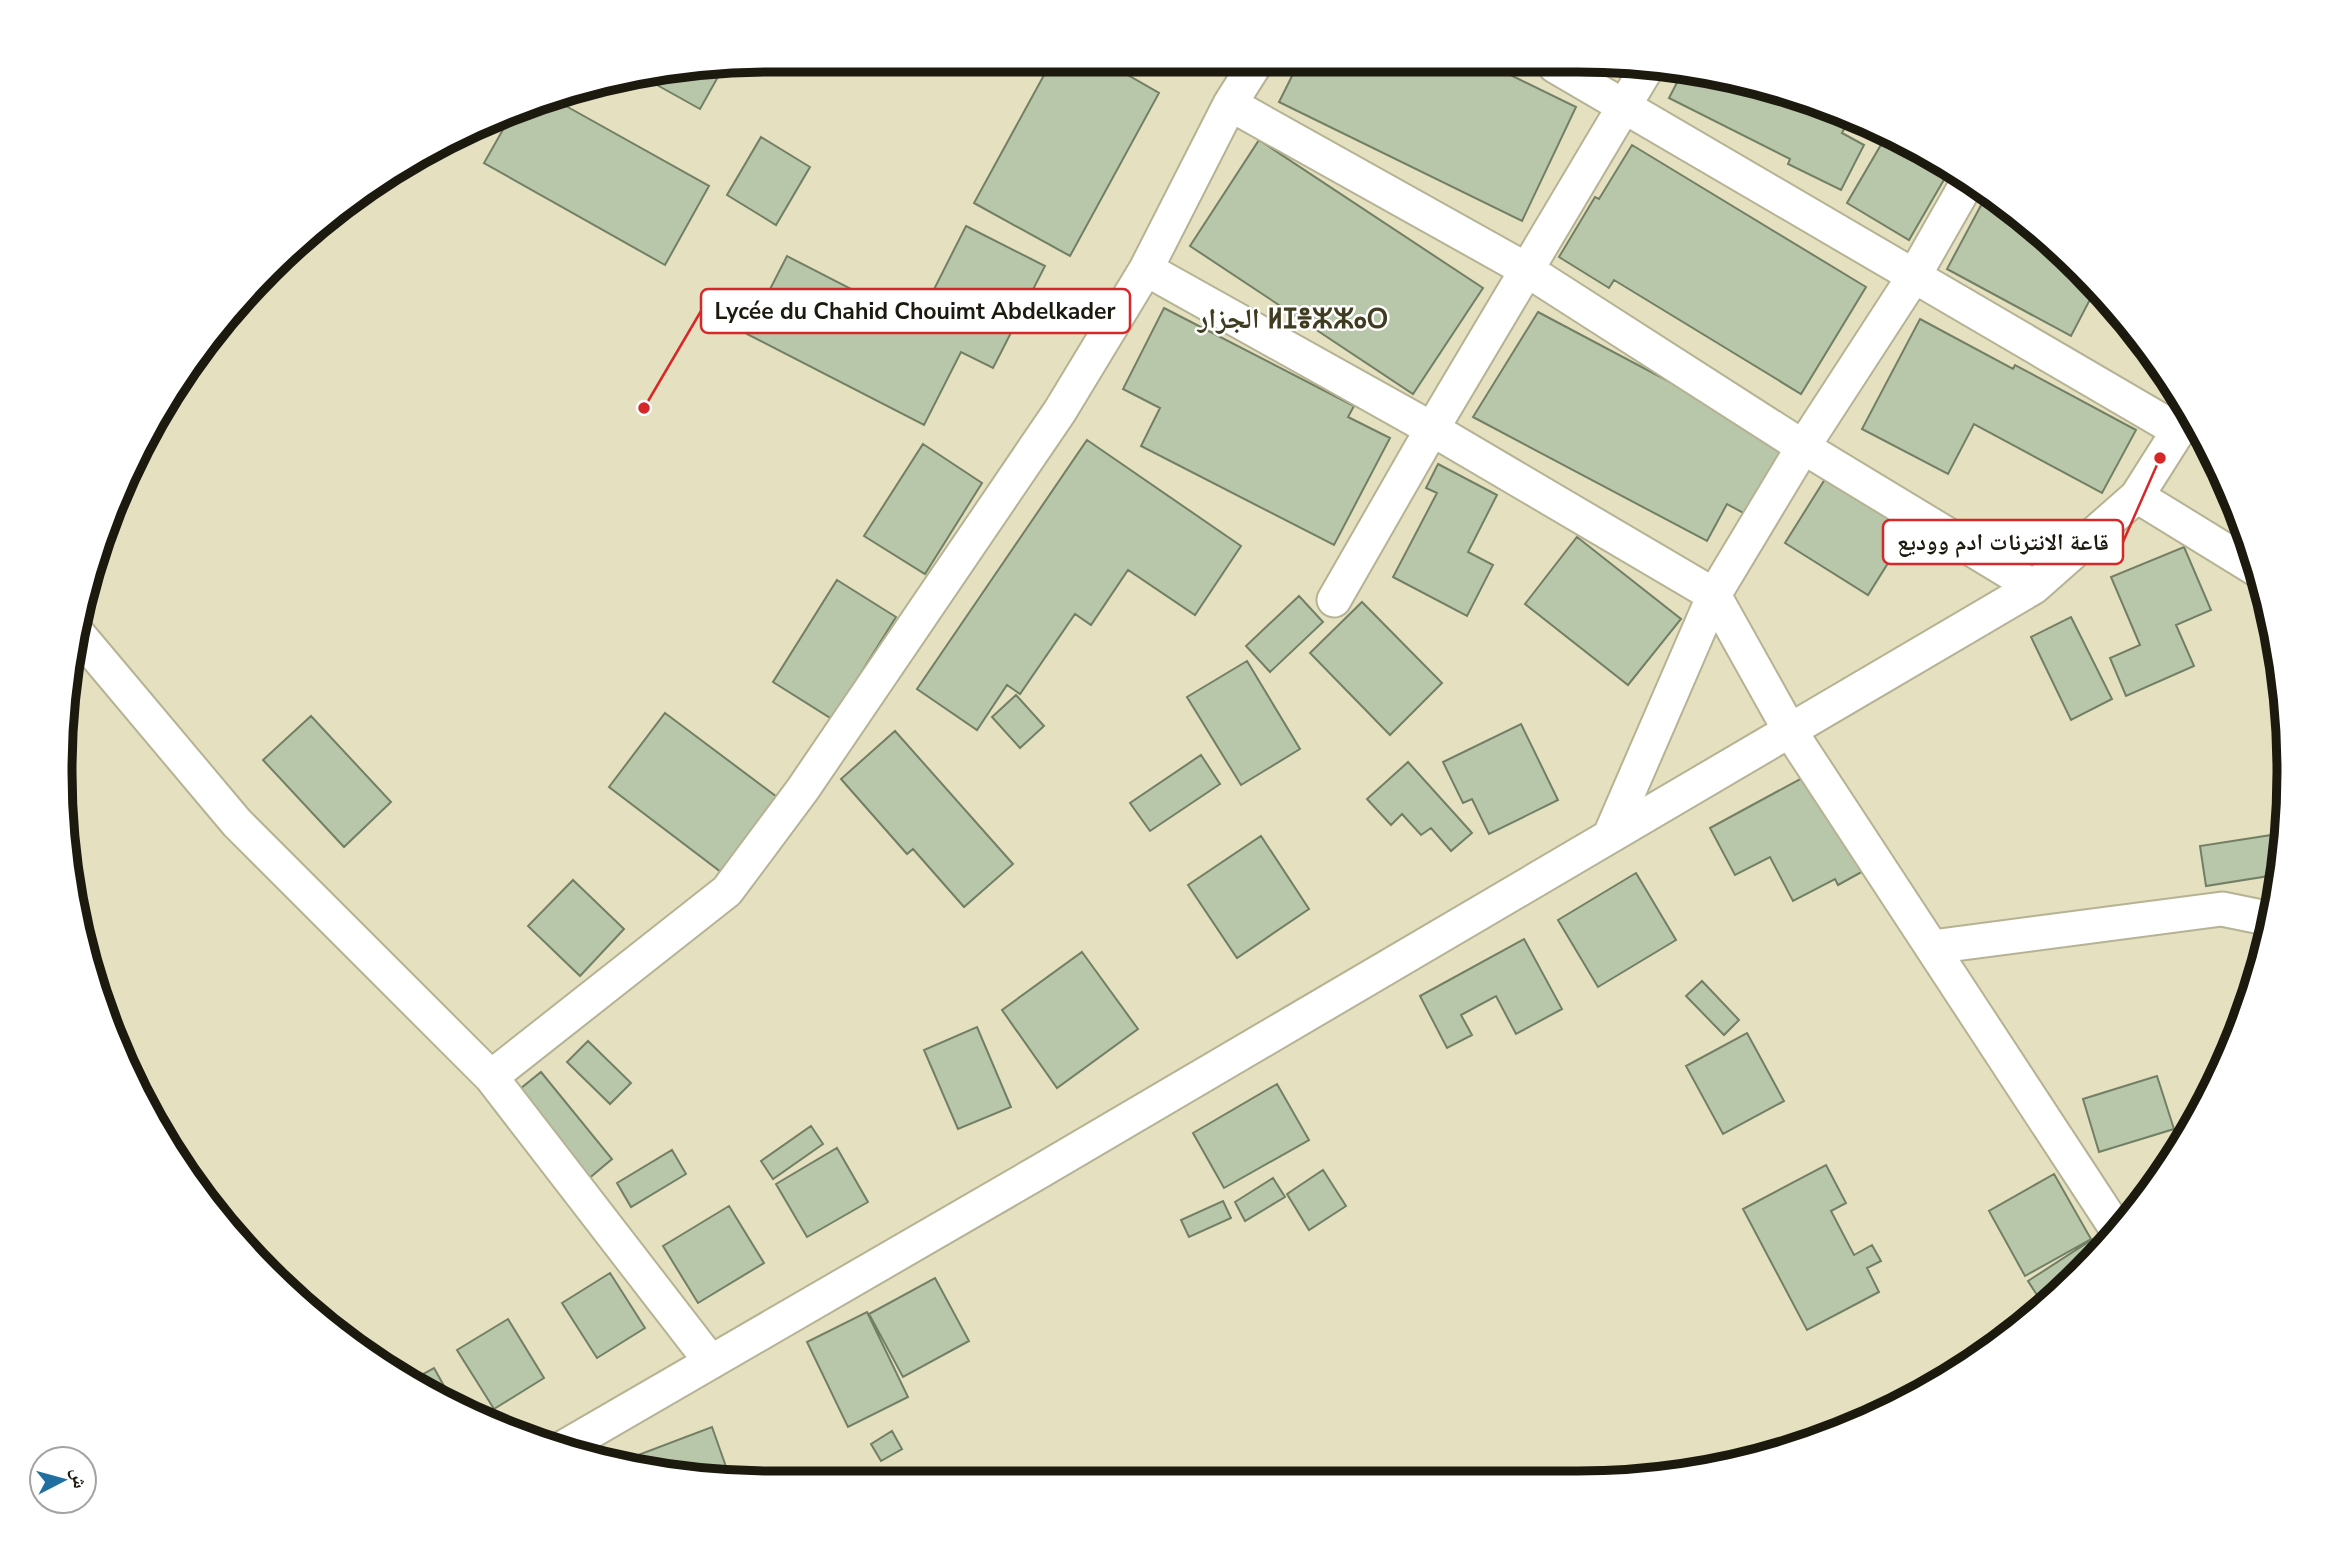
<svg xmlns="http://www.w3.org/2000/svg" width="2349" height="1543" viewBox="0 0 2349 1543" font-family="'Nunito Sans','Noto Naskh Arabic','Noto Sans Tifinagh',sans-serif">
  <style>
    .building { fill: #b8c6a9; stroke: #727f64; stroke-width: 2 }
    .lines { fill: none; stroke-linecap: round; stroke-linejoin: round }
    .minor-casing { stroke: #b6b294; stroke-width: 37 }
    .minor { stroke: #fff; stroke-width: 33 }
    .labels { text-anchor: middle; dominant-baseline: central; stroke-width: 5; stroke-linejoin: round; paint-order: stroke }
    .district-label { font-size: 28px; font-weight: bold; fill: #403c21; stroke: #fff }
    .rim { fill: none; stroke: #1c1a0f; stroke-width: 9 }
    .leader { fill: none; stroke: #d62828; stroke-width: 2.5 }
    .callout-dot { fill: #d62828; stroke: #fff; stroke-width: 2.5 }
    .callout { fill: #fff; stroke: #d62828; stroke-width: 2.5 }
    .callout-label { font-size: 23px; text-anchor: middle; font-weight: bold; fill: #1c1a0f }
  </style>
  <rect width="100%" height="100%" fill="#e4e0c0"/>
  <path class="building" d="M678 66H724L700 109 639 75Z
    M1049 66H1112L1159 93 1070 256 974 203Z
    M1297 66H1492L1576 107 1522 221 1279 102Z
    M1684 69 1806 97 1851 116 1842 133 1864 145 1841 190 1788 164 1790 159 1669 98Z
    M548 96 709 186 665 265 484 163 513 112Z
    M1889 131 1949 171 1909 240 1847 203Z
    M761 137 810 167 776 225 727 195Z
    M1259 140 1483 288 1413 394 1190 246Z
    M1632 145 1866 287 1801 394 1614 280 1609 288 1559 257 1595 197 1599 199Z
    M1986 196 2047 236 2096 288 2071 336 1947 269Z
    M966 226 1045 266 993 368 961 352 924 425 747 334 787 256 917 323Z
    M1164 308 1354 406 1348 417 1390 438 1334 545 1141 446 1160 408 1123 389Z
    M1538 312 1785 443 1747 515 1727 504 1707 541 1473 417Z
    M1920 319 2013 369 2015 365 2136 430 2102 493 1974 424 1948 474 1862 429Z
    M1087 440 1241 546 1195 615 1128 570 1091 625 1075 614 1020 694 1007 685 977 730 917 689Z
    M923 444 982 483 925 574 864 536Z
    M2214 454 2216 457 2220 467 2210 463Z
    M1438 464 1497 495 1468 552 1493 565 1467 616 1393 577 1437 493 1426 488Z
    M1832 468 1915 520 1868 595 1785 543Z
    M1577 537 1681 619 1628 685 1525 604Z
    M2184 547 2211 610 2176 625 2194 666 2126 696 2110 658 2140 645 2111 577Z
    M837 580 896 617 832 719 773 682Z
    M1299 596 1323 622 1270 672 1246 646Z
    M1362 602 1442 683 1390 735 1310 653Z
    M2071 617 2112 699 2071 720 2031 637Z
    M1247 661 1300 749 1241 785 1187 697Z
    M1016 695 1044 726 1020 748 992 717Z
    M665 713 777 797 721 872 609 787Z
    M311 716 391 802 344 847 263 760Z
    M1521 724 1558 800 1489 834 1472 799 1463 803 1443 762Z
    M895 731 1013 864 964 907 913 849 907 854 841 779Z
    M1201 755 1220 784 1150 831 1130 803Z
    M1408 762 1472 833 1451 851 1431 828 1421 835 1402 814 1391 825 1367 799Z
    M1815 771 1867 869 1838 885 1835 879 1793 901 1770 857 1735 875 1710 828Z
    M2278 834 2283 865 2281 874 2206 886 2200 846Z
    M1261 836 1309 909 1237 958 1188 885Z
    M1636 873 1676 940 1598 987 1558 920Z
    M573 880 624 929 580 976 528 926Z
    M1524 939 1562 1009 1516 1034 1496 996 1461 1015 1472 1035 1447 1048 1420 996Z
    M1082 952 1138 1029 1057 1088 1002 1010Z
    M1702 981 1739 1020 1724 1035 1686 996Z
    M977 1027 1011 1107 958 1129 924 1050Z
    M1747 1033 1784 1101 1723 1134 1686 1066Z
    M588 1041 631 1083 610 1104 567 1062Z
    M541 1072 612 1159 587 1180 515 1093Z
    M2157 1076 2174 1129 2099 1152 2083 1099Z
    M1277 1084 1309 1140 1224 1188 1193 1133Z
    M811 1126 823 1144 773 1179 761 1161Z
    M837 1148 868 1202 807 1237 776 1184Z
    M672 1150 686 1174 631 1207 617 1183Z
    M1826 1165 1846 1203 1831 1211 1854 1255 1872 1245 1881 1261 1867 1268 1879 1292 1807 1330 1743 1209Z
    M1323 1170 1346 1206 1309 1230 1287 1194Z
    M2054 1174 2091 1239 2025 1276 1989 1211Z
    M1273 1178 1285 1197 1245 1221 1235 1202Z
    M1223 1201 1231 1218 1189 1237 1181 1220Z
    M729 1206 764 1263 698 1303 663 1246Z
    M2093 1239 2101 1252 2044 1306 2028 1281Z
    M610 1273 645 1328 597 1358 562 1303Z
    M935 1278 969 1341 903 1377 869 1314Z
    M867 1312 908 1397 848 1427 807 1342Z
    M508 1319 544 1378 494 1409 457 1350Z
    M434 1368 458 1411 412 1380Z
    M712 1427 730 1478 678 1477 617 1463Z
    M892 1431 902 1449 881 1461 871 1444Z"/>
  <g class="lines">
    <g class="minor-casing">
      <path id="minor" d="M1555 66 2179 431
        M1230 104 1527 270 1803 447 2034 587
        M1146 269 1432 429 1714 595 1790 731 2119 1233
        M2137 496 2259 571
        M1334 600 1432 429 1648 66
        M74 629 237 823 491 1077 711 1362
        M1610 835 1714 595 1803 447 1914 276 1967 183
        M1932 947 2222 909 2271 919
        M491 1077 727 891 803 789 1060 411 1146 269 1230 104 1254 66
        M559 1450 1037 1173 2034 587 2137 496 2189 414"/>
    </g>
    <use href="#minor" class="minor"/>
  </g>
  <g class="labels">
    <g class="district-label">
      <text x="1293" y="319">الجزار ⵍⵊⴻⵣⵣⴰⵔ</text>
    </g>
  </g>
  <path d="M0 0H2349V1543H0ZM771 72H1578A699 699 0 0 1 2277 771V772A699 699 0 0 1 1578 1471H771A699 699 0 0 1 72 772V771A699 699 0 0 1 771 72Z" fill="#fff" fill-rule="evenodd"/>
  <path class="rim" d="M771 72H1578A699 699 0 0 1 2277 771V772A699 699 0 0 1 1578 1471H771A699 699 0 0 1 72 772V771A699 699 0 0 1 771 72Z"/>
  <path class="leader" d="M644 408L701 311M2160 458L2123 542"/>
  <g class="callout-dot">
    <circle cx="644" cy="408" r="7"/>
    <circle cx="2160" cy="458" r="7"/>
  </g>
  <g class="callout">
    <rect x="701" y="289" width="429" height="44" rx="7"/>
    <rect x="1883" y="520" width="240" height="44" rx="7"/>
  </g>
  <g class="callout-label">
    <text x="915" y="319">Lycée du Chahid Chouimt Abdelkader</text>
    <text x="2003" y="550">قاعة الانترنات ادم ووديع</text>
  </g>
  <g transform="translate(63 1480) rotate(84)"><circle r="33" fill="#ffffff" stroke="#a4a39f" stroke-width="2"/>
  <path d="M0-5L12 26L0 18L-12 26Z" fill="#216fa1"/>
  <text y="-10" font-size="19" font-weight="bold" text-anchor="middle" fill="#1c1a0f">ش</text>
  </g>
</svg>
